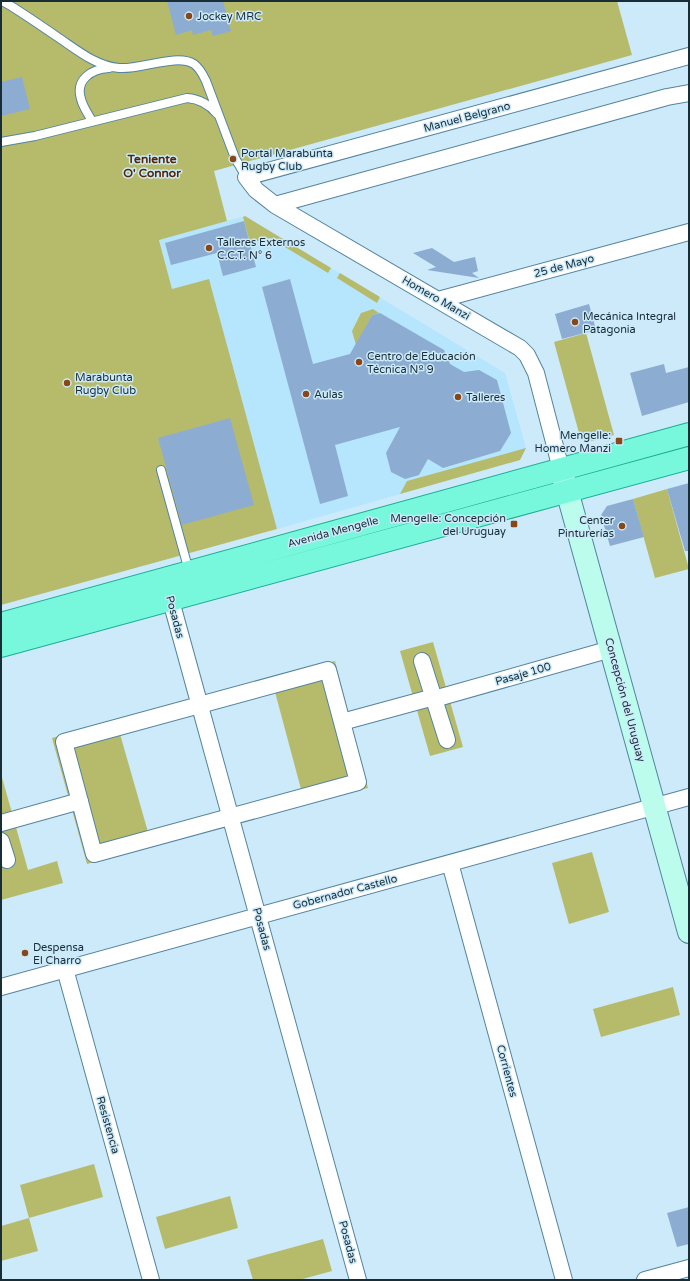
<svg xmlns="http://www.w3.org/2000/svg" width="690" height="1281" viewBox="0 0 690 1281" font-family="'Varela Round',sans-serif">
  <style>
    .built { fill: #b6e5fe }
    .green { fill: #b6bb6c }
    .building { fill: #8cacd1 }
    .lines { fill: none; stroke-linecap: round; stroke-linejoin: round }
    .lane-casing { stroke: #54849d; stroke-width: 10 }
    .street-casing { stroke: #54849d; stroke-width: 18 }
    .secondary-casing { stroke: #54849d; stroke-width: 24 }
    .primary-casing { stroke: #1cae93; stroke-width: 24 }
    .lane { stroke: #fff; stroke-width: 8 }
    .street { stroke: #fff; stroke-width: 16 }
    .secondary { stroke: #bbfced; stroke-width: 22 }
    .primary { stroke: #77f8dc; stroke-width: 22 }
    .poi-dot { fill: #894717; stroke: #cceafa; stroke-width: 1.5 }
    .labels { text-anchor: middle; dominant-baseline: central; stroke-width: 3; stroke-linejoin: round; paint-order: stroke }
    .poi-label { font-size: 11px; fill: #192d37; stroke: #cceafa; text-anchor: start }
    .street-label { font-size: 11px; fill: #192d37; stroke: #cceafa }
    .neighbourhood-label { font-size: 12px; font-weight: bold; fill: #532604; stroke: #cceafa }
  </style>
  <rect width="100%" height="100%" fill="#cceafa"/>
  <path class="built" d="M245 216 505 373 526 448 520 460 277 529 209 279 172 289 159 239Z"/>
  <path class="green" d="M1 1H617L632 55 214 171 227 221 159 240 172 289 209 279 277 529 1 605Z
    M245 216 331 268 328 273 270 238 250 243 243 217Z
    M340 273 380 297 377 303 337 278Z
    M373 309 379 313 372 315 356 345 352 331 361 313Z
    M586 333 614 435 592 441 579 433 554 342Z
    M526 448 520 460 400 494 407 481Z
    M667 489 689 569 655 578 633 499Z
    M433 642 463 747 430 756 400 651Z
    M335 661 368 788 305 804 271 677Z
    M116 720 152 846 87 864 52 738Z
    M1 774 28 870 57 861 63 883 1 900Z
    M592 852 609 912 569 924 552 863Z
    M673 987 680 1015 601 1037 593 1009Z
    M94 1164 103 1197 29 1218 38 1251 1 1261V1226L29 1218 20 1185Z
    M230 1196 238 1228 165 1249 156 1217Z
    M323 1239 332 1271 299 1280H253L247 1260Z"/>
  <path class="building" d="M167 1H223L231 31 213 36 211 30 193 35 192 30 176 35Z
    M22 77 30 109 1 116V82Z
    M244 221 256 267 223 276 217 253 171 265 165 243Z
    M432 248 454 262 475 257 478 271 472 273 479 278 427 270 436 267 413 253Z
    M290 279 313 364 350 354 372 315 380 313 444 350 450 364 464 372 479 370 497 380 511 433 500 451 443 468 428 459 419 475 405 479 391 472 386 453 400 427 335 445 348 496 320 504 262 287Z
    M589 304 596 330 562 339 555 314Z
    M664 364 666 373 689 367V402L642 416 630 373Z
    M230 418 254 505 182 525 158 438Z
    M689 483V551H685L667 489Z
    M633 499 644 537 610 546 601 515 607 506Z
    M689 1207V1244L677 1247 667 1213Z"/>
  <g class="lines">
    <g class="lane-casing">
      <path id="lane" d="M2 1 11 6C27 16 43 27 59 38 77 50 96 66 119 68 140 70 177 53 194 64 200 68 203 75 206 81L235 158 246 177
        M92 121C88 114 83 107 81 99 75 80 91 69 109 68
        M1 142 35 136 187 98C200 99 209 104 217 114
        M161 470 189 571"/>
    </g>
    <g class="street-casing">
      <path id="street" d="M275 205 667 97 689 93
        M438 300 689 232
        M561 469 536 373 527 355 520 348 275 205 256 190 246 177 689 56
        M168 590 358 1280
        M422 661 447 740
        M328 670 358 782 94 854 64 742Z
        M434 699 611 649
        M342 722 434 697
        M1 823 80 801
        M1 841 7 860
        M450 863 564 1280
        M65 969 151 1280
        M1 987 689 797
        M645 1280 689 1268"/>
    </g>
    <g class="secondary-casing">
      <path id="secondary" d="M561 469 689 932"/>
    </g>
    <g class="primary-casing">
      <path id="primary" d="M1 624 689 434
        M1 646 689 458"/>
    </g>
    <use href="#lane" class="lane"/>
    <use href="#street" class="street"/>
    <use href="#secondary" class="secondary"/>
    <use href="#primary" class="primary"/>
  </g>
  <g class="poi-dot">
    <circle cx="189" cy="16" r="4"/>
    <circle cx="233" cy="159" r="4"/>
    <circle cx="209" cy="248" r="4"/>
    <circle cx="575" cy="322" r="4"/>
    <circle cx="359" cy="362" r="4"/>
    <circle cx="67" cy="383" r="4"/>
    <circle cx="306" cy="394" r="4"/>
    <circle cx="458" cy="397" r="4"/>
    <rect x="615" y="437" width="8" height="8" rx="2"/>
    <rect x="510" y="520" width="8" height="8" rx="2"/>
    <circle cx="622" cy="526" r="4"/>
    <circle cx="25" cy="953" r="4"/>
  </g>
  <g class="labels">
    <g class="poi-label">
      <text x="197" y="16">Jockey MRC</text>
      <text x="241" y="153">Portal Marabunta<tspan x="241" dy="13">Rugby Club</tspan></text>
      <text x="217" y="242">Talleres Externos<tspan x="217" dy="13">C.C.T. N° 6</tspan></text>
      <text x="583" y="316">Mecánica Integral<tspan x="583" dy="13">Patagonia</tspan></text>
      <text x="367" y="356">Centro de Educación<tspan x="367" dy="13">Técnica Nº 9</tspan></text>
      <text x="75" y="377">Marabunta<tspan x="75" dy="13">Rugby Club</tspan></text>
      <text x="314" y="394">Aulas</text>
      <text x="466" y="397">Talleres</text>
      <text x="611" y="435" text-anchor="end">Mengelle:<tspan x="611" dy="13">Homero Manzi</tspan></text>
      <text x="506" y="518" text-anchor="end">Mengelle: Concepción<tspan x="506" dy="13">del Uruguay</tspan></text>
      <text x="614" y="520" text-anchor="end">Center<tspan x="614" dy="13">Pinturerías</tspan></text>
      <text x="33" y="947">Despensa<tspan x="33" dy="13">El Charro</tspan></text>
    </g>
    <g class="street-label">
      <text transform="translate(467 117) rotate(-15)">Manuel Belgrano</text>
      <text transform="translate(564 266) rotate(-15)">25 de Mayo</text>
      <text transform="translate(436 298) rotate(30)">Homero Manzi</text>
      <text transform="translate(333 532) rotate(-15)">Avenida Mengelle</text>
      <text transform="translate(175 617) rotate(75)">Posadas</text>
      <text transform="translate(523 674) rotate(-16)">Pasaje 100</text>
      <text transform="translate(625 700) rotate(75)">Concepción del Uruguay</text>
      <text transform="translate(345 892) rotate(-15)">Gobernador Castello</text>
      <text transform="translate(262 929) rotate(75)">Posadas</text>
      <text transform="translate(507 1071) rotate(75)">Corrientes</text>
      <text transform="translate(108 1125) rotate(74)">Resistencia</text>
      <text transform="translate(348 1242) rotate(75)">Posadas</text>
    </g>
    <g class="neighbourhood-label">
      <text x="152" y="159">Teniente<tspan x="152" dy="14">O' Connor</tspan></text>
    </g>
  </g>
  <rect width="690" height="1281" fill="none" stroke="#192d37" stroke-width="4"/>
</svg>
